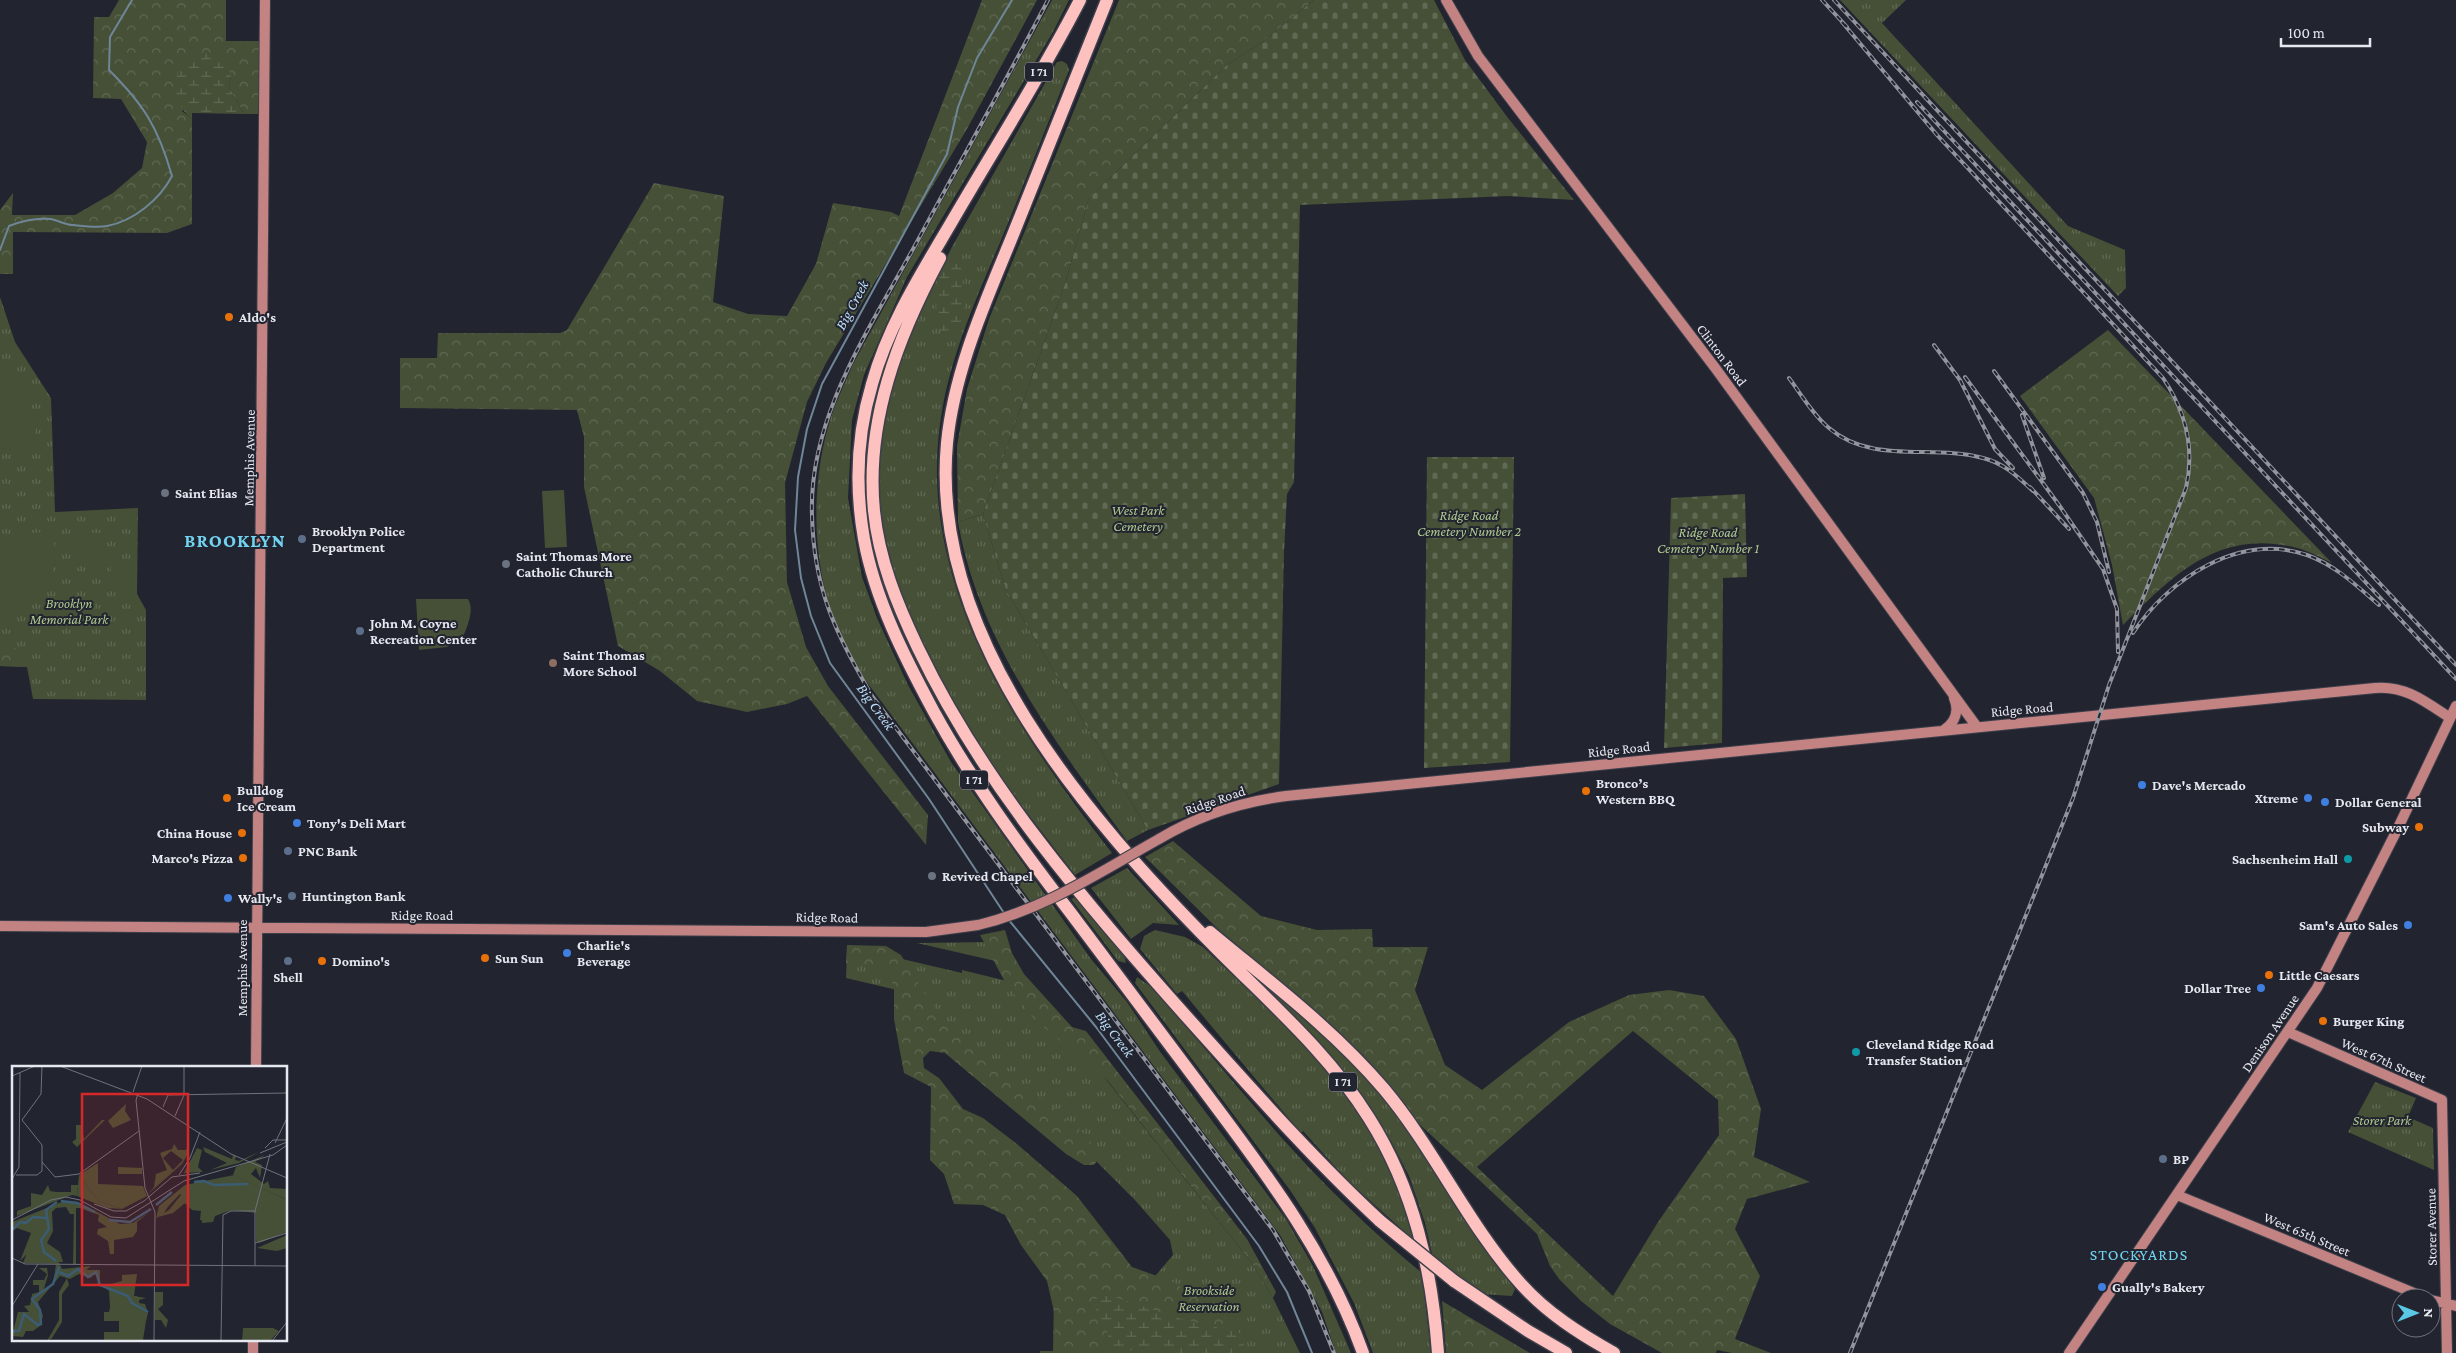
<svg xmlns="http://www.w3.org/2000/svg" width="2456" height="1353" viewBox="0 0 2456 1353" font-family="'Crimson Pro',serif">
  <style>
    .grass { fill: url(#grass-tufts) }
    .forest { fill: url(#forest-crowns); fill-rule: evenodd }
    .wetland { fill: url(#wetland-marsh) }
    .cemetery { fill: url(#cemetery-stones) }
    .pitch { fill: #455036 }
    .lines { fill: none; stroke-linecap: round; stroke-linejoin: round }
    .stream { stroke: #6f8699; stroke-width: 2 }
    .secondary-casing { stroke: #3d3f4b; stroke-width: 12 }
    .highway-casing { stroke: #3d3f4b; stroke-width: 15 }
    .secondary { stroke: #c28382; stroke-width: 10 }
    .highway { stroke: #fdc2c0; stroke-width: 12 }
    .rail-casing { stroke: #93959e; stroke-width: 4 }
    .rail { stroke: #222430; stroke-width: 2; stroke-dasharray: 5.5; stroke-linecap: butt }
    .secondary-bridge-casing { stroke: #3d3f4b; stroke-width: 12; stroke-linecap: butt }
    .highway-bridge-casing { stroke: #3d3f4b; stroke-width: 15; stroke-linecap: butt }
    .secondary-bridge { stroke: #c28382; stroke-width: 10 }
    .highway-bridge { stroke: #fdc2c0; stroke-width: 12 }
    .food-dot { fill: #e8710a; stroke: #222430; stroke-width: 2 }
    .worship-dot { fill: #6b7280; stroke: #222430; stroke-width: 2 }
    .service-dot { fill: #5c6f8a; stroke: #222430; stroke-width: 2 }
    .education-dot { fill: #8d6e63; stroke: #222430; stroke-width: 2 }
    .shop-dot { fill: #3f7fe0; stroke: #222430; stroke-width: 2 }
    .culture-dot { fill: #0f9aa8; stroke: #222430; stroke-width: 2 }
    .labels { text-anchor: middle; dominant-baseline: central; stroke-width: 4; stroke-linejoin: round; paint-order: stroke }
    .shield { fill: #222430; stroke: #abadb6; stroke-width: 1 }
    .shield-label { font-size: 12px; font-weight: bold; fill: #e6e8f0 }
    .poi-label { font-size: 14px; font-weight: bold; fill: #e6e8f0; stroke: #222430; text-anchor: start }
    .street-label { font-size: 14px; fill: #e6e8f0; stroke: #222430 }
    .park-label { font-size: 14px; font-style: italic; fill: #b1ca8f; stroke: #222430 }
    .water-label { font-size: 15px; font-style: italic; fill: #bbddf7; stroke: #222430 }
    .quarter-label { font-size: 16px; letter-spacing: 1px; fill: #71d3ef; stroke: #222430 }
    .district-label { font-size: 19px; font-weight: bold; letter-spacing: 1px; fill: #71d3ef; stroke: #222430 }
    .inset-river { fill: none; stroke: #3c5c74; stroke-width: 2.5 }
    .inset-road { fill: none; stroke: #70727d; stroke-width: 1 }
    .view { fill: #d62828; fill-opacity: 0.15; stroke: #d62828; stroke-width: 2.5 }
    .inset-edge { fill: none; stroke: #e6e8f0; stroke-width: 2.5 }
  </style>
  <defs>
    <pattern id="grass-tufts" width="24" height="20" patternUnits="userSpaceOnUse" patternTransform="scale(1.25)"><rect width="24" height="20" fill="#455036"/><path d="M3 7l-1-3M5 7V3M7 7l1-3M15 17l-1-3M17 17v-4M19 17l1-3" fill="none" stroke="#606953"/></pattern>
    <pattern id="forest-crowns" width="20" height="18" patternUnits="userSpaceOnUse" patternTransform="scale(1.25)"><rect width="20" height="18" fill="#455036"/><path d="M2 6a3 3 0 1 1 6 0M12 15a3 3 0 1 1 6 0" fill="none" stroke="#606953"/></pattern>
    <pattern id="wetland-marsh" width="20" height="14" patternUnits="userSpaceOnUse" patternTransform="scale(1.25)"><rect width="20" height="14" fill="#455036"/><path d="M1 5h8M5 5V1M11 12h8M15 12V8" fill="none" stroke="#606953"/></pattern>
    <pattern id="cemetery-stones" width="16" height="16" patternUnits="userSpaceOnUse" patternTransform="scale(1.25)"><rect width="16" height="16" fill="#455036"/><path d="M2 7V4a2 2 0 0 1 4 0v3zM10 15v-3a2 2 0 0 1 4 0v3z" fill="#606953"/></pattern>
  </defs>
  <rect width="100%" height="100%" fill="#222430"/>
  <path class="grass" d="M1052 0H1069L1053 32 907 277 864 375 852 420 848 498 862 577 877 618 908 685 951 762 1091 959 1127 1002 1161 1053 1286 1219 1313 1266 1351 1353H1336L1322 1312 1280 1235 866 681C858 668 850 655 843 641 811 577 809 485 831 417 837 399 846 381 853 364Z
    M1840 0H1906L1882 23 2068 226 2125 250 2126 288 2118 296Z
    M1062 61 1067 64 1069 70C1046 128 1023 187 999 245 976 299 952 353 942 411 913 578 1014 728 1112 853L1075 875 991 766 952 704 926 654 890 570 877 502 879 443 891 382 915 319 953 245 1057 62Z
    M0 297 15 342 51 398 55 512 138 508 137 594 146 610V700L33 699 27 667 0 666Z
    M983 514 1006 590 1148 830 1127 841C1057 744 979 643 958 522Z
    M1127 868 1179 925 1153 923 1131 939 1091 888Z
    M1077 896 1124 955 1126 963 1118 961 1071 899Z
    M1155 930 1185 937 1203 947C1266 1007 1335 1065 1377 1143 1395 1174 1405 1208 1416 1242L1348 1181 1303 1131 1301 1133 1182 991 1177 994 1140 949 1144 936Z
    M992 942 1004 963 917 943Z
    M851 947 962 973V970L1015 983 1093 1063 1251 1262 1273 1298 1300 1353H1040V1351H1053L1055 1239 1144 1289 1173 1255 1170 1240 1134 1199 1077 1142 914 994 846 978 847 950Z
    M1137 977 1150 986C1194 1035 1236 1086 1280 1136 1324 1185 1371 1231 1422 1273L1431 1353H1373L1354 1303 1315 1228 1290 1190 1135 983Z
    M1264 982 1354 1063 1391 1105 1515 1289 1512 1296 1480 1294 1432 1254 1425 1223 1409 1176 1391 1141 1355 1086 1316 1040 1262 984Z
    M2375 1082 2416 1098 2408 1117 2433 1128 2434 1170 2348 1132Z"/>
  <path class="forest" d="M119 0H226V41H261L259 114H244L229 87 231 76 182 111 192 119V224L167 233 13 232V274H0V210L13 193 12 215H75L113 193 142 168 147 142 121 99 93 98 94 17H109Z
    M982 0H1037L967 129 826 363 807 402 785 483 787 582 806 647 828 686 928 815 926 845 807 696 787 704 747 712 697 701 660 671 618 646 584 487V437L577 410 400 408V358H437L438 333H560L567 330 654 183 724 196 713 302 748 314 787 316 816 264 833 203 891 212 899 216Z
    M1119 0H1314L1261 43 1227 65 1089 198 1066 281 983 514 958 522 957 446 967 389 989 319Z
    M2108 330 2332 563C2321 558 2309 551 2297 548 2219 528 2174 574 2123 625L2112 565 2094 498 2020 396Z
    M0 644 23 650 27 667 0 666Z
    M1173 841 1261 916 1317 930 1372 929 1373 947H1428L1415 990 1445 1065 1482 1090 1569 1022 1629 995 1669 990 1704 996 1736 1039 1761 1109 1754 1157 1810 1182 1747 1199 1735 1229 1760 1276 1735 1339 1771 1353H1732L1717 1350 1716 1353H1662L1610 1324 1581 1301 1559 1279 1550 1266 1537 1234 1416 1121 1364 1056 1297 995 1218 929 1145 857ZM1633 1031 1718 1100 1719 1135 1658 1222 1613 1296 1477 1167Z
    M1005 930 1012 953 1024 974 1072 1027 1086 1031 1247 1239 1276 1292 1273 1298 1251 1262 1107 1080 1034 1019 1006 984 980 935Z
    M847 945 886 946 901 955 926 996 943 1019 1086 1135 1096 1149 1099 1158 1094 1165H1084L1066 1154 945 1053 930 1051 923 1058 924 1068 939 1078 963 1109 983 1118 1017 1144 1077 1196 1132 1267 1171 1281 1219 1310 1227 1320 1223 1329 1185 1320 1110 1337 1116 1353H1053L1057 1325 1047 1281 1021 1245 1005 1215 983 1205 954 1204 944 1174 930 1160 931 1087 904 1073 894 1019V989L890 974 879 968 846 963Z
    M1442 1301 1530 1353H1446Z"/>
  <path class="wetland" d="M214 53 227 61 231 76 229 87 244 114 192 113V119C171 103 168 68 195 55 200 52 208 53 214 53Z
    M950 262 956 263 962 268 964 307 961 322 946 332 938 330C937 306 930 281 950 262Z
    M1102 1293 1185 1320 1223 1329 1227 1320 1237 1327 1247 1353H1170C1144 1337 1138 1353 1116 1353L1093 1303Z"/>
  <path class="cemetery" d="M1314 0H1434L1465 60 1508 118 1574 200 1508 196 1300 205 1294 482 1287 494 1284 552 1279 784 1148 830 1006 590 983 514 1066 281 1089 198 1227 65 1261 43Z
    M1427 457H1514L1510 762 1424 768Z
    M1745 494 1747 577 1723 578 1722 743 1664 748 1671 498Z"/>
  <path class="pitch" d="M0 364 25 389 33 412 36 429 30 457 0 447Z
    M564 490 567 547 545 548 542 491Z
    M47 531 54 540C54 550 55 562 53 572 50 593 20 614 0 620V539Z
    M73 533H105V559H73Z
    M111 559H134V586H111Z
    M416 599H468C475 610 467 627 462 639L447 647 419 650Z"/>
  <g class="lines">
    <path class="stream" d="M0 250 9 226C22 221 37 218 50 219 58 220 65 225 73 225 83 226 97 228 107 226 134 221 160 199 172 176 158 127 144 105 109 70L110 37 132 0
      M1004 913 929 799 830 663 811 616 801 578 795 530 798 477 807 429 822 384 947 154 958 107 977 58 1012 0
      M1008 919 1096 1027 1259 1246 1287 1292 1312 1353"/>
    <g class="secondary-casing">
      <path id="secondary" d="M1446 0 1478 56 1716 369 1977 727
        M1944 730C1956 722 1959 710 1954 698
        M1159 839C1199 815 1241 802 1286 796L2375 688C2405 685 2426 702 2450 718
        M0 926 926 932 978 925
        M2288 1032 2442 1100 2447 1353
        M256 1067C256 711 265 356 265 0
        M2177 1195 2426 1298
        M2431 1300 2456 1306
        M253 1353V1339
        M2069 1353 2317 988 2397 830 2456 706"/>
    </g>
    <g class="highway-casing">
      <path id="highway" d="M1080 0C1041 76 994 149 951 223 921 274 888 326 872 384 857 434 855 488 864 539 875 600 905 658 934 712 973 783 1021 848 1070 912 1117 975 1164 1037 1211 1100 1271 1180 1329 1258 1363 1353
        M1107 0C1076 79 1044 158 1012 237 985 303 954 371 947 443 929 637 1087 817 1214 946 1268 1001 1328 1052 1369 1118 1414 1189 1432 1270 1438 1353
        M940 258C898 336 865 421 874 511 879 560 897 604 918 648 984 786 1085 902 1186 1016 1249 1086 1311 1157 1380 1221
        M1210 932C1270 982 1333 1029 1384 1089 1435 1150 1468 1225 1521 1284 1547 1313 1580 1334 1614 1353
        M1454 1281 1528 1331 1566 1353"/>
    </g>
    <use href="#secondary" class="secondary"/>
    <use href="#highway" class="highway"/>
    <g class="rail-casing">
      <path id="rail" d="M1048 0C1006 81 961 160 918 240 872 325 808 416 812 516 814 591 836 633 872 696L1273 1230 1309 1291 1334 1353
        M1822 0 1847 27
        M1834 0 2456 665
        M1842 22 1937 135 2163 378C2186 412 2195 448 2186 488L2109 685 2073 798 1850 1353
        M1917 102 2456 679
        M1934 345 1960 380 1995 449 2013 468
        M1994 371 2083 493 2097 522 2109 572
        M1965 377 2059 505 2103 569 2117 609 2118 652
        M1789 378C1801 394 1813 415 1829 428 1872 465 1933 444 1983 458 2004 463 2018 477 2033 491
        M2022 415 2044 478
        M2030 487 2069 529
        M2133 633C2169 578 2240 532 2307 555 2335 565 2357 586 2379 605"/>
    </g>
    <use href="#rail" class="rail"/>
    <g class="secondary-bridge-casing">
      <path id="secondary-bridge" d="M978 925C1045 909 1100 872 1159 839"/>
    </g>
    <g class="highway-bridge-casing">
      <path id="highway-bridge" d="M1380 1221 1454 1281"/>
    </g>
    <use href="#secondary-bridge" class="secondary-bridge"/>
    <use href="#highway-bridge" class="highway-bridge"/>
  </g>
  <g class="food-dot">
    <circle cx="229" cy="317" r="5"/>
    <circle cx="1586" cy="791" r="5"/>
    <circle cx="227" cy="798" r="5"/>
    <circle cx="2419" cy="827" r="5"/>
    <circle cx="242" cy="833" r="5"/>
    <circle cx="243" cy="858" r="5"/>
    <circle cx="485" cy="958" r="5"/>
    <circle cx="322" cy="961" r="5"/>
    <circle cx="2269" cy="975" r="5"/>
    <circle cx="2323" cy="1021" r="5"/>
  </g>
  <g class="worship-dot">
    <circle cx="165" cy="493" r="5"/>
    <circle cx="506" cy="564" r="5"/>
    <circle cx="932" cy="876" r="5"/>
  </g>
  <g class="service-dot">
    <circle cx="302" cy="539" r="5"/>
    <circle cx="360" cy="631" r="5"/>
    <circle cx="288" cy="851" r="5"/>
    <circle cx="292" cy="896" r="5"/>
    <circle cx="288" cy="961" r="5"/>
    <circle cx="2163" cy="1159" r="5"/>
  </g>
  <circle class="education-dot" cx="553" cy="663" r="5"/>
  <g class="shop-dot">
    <circle cx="2142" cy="785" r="5"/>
    <circle cx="2308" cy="798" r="5"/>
    <circle cx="2325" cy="802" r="5"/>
    <circle cx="297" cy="823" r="5"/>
    <circle cx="228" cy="898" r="5"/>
    <circle cx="2408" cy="925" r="5"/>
    <circle cx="567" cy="953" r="5"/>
    <circle cx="2261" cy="988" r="5"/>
    <circle cx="2102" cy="1287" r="5"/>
  </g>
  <g class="culture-dot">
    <circle cx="2348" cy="859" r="5"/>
    <circle cx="1856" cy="1052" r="5"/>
  </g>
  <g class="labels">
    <g class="shield">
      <rect x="1025" y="62.5" width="28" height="19" rx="4"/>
      <rect x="960" y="770.5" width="28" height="19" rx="4"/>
      <rect x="1329" y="1072.5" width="28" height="19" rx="4"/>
    </g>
    <g class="shield-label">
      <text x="1039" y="72">I 71</text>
      <text x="974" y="780">I 71</text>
      <text x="1343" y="1082">I 71</text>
    </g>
    <g class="poi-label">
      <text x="239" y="317">Aldo's</text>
      <text x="175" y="493">Saint Elias</text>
      <text x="312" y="531">Brooklyn Police<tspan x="312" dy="16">Department</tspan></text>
      <text x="516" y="556">Saint Thomas More<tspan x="516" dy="16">Catholic Church</tspan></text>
      <text x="370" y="623">John M. Coyne<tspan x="370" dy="16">Recreation Center</tspan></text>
      <text x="563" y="655">Saint Thomas<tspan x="563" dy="16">More School</tspan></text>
      <text x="1596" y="783">Bronco’s<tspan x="1596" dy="16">Western BBQ</tspan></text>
      <text x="2152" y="785">Dave's Mercado</text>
      <text x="237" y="790">Bulldog<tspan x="237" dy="16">Ice Cream</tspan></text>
      <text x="2298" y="798" text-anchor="end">Xtreme</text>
      <text x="2335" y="802">Dollar General</text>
      <text x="307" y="823">Tony's Deli Mart</text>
      <text x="2409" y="827" text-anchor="end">Subway</text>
      <text x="232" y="833" text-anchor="end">China House</text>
      <text x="298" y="851">PNC Bank</text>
      <text x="233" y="858" text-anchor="end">Marco's Pizza</text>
      <text x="2338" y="859" text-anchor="end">Sachsenheim Hall</text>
      <text x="942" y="876">Revived Chapel</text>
      <text x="302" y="896">Huntington Bank</text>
      <text x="238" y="898">Wally's</text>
      <text x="2398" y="925" text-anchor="end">Sam's Auto Sales</text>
      <text x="577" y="945">Charlie's<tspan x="577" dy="16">Beverage</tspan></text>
      <text x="495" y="958">Sun Sun</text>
      <text x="332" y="961">Domino's</text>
      <text x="2279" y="975">Little Caesars</text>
      <text x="288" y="977" text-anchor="middle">Shell</text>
      <text x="2251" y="988" text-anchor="end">Dollar Tree</text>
      <text x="2333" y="1021">Burger King</text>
      <text x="1866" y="1044">Cleveland Ridge Road<tspan x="1866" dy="16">Transfer Station</tspan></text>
      <text x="2173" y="1159">BP</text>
      <text x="2112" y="1287">Gually's Bakery</text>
    </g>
    <g class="street-label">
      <text transform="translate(1722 355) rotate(53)">Clinton Road</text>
      <text transform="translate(249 458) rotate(-89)">Memphis Avenue</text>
      <text transform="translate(2022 709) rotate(-5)">Ridge Road</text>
      <text transform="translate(1619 749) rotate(-6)">Ridge Road</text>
      <text transform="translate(1215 800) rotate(-19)">Ridge Road</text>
      <text x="422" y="915">Ridge Road</text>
      <text transform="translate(827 917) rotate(1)">Ridge Road</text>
      <text transform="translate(242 968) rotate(-90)">Memphis Avenue</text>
      <text transform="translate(2270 1033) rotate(-56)">Denison Avenue</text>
      <text transform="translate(2384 1060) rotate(24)">West 67th Street</text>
      <text transform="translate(2431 1227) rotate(-91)">Storer Avenue</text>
      <text transform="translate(2307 1234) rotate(23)">West 65th Street</text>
    </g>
    <g class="park-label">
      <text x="1138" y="510">West Park<tspan x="1138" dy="16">Cemetery</tspan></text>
      <text x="1469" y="515">Ridge Road<tspan x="1469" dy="16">Cemetery Number 2</tspan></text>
      <text x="1708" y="532">Ridge Road<tspan x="1708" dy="16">Cemetery Number 1</tspan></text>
      <text x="69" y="603">Brooklyn<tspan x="69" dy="16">Memorial Park</tspan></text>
      <text x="2382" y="1120">Storer Park</text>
      <text x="1209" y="1290">Brookside<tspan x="1209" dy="16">Reservation</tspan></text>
    </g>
    <g class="water-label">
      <text transform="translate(852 305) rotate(-62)">Big Creek</text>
      <text transform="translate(876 707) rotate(54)">Big Creek</text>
      <text transform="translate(1115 1034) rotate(53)">Big Creek</text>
    </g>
    <g class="quarter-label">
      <text x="2139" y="1254">STOCKYARDS</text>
    </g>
    <g class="district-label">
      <text x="235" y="540">BROOKLYN</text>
    </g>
  </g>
  <g transform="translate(12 1066)">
    <rect width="275" height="275" fill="#222430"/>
    <path d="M90 54H93L65 81 60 76 64 73V59H69L72 73ZM222 109 275 134V166L247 177 244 175V147L220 144 203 150 201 156 190 157V139L167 137 171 130 168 128 144 153 147 140 173 119ZM36 119 38 125 44 126H59V119H66L65 130 60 129 5 150V145L19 140V127L30 129ZM62 142H64V198H61ZM36 146 40 160 31 178 48 198 11 197 29 153 38 158ZM125 208 122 230H125V238H118L136 247 134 255H92V246H97L98 241 97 225 92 220 110 215V209ZM55 212 57 219 50 228V256L40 272 35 275 47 254V226ZM143 226H151V239L146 243 156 254 154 262 149 254H143Z" fill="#455036"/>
    <path d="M114 38 113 45 119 54 101 62 96 55ZM162 78 166 84H174L177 79V86L170 98 136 128 142 121 144 108 155 104 148 87 160 83ZM159 85 171 94 161 104 151 92ZM191 81 220 93 221 89 224 90 223 94 227 95 249 85 227 97 198 104 215 97 193 86ZM185 82 190 84 186 101 191 106 172 107ZM253 89 243 96 250 99 248 112 244 102 239 108 252 118 256 115 258 122 275 123V134L221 109 224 101ZM67 109 86 135 110 143 95 142 65 130ZM188 119 197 125 198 140 201 144 211 143 221 132 230 128 237 138H243V142L198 147 192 155 188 154 189 145 180 144 173 137 161 147 146 151 160 134 152 147 157 144 173 124 172 134 180 123ZM246 134 258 140 254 148 255 156 265 160 263 170 250 176 244 172 254 173 256 167 248 165 255 162 250 156 252 143 245 139ZM52 135 66 136 108 158 121 157 136 147 125 156V165L121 171 102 174V188H98L96 175 85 168 86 163 95 161 86 155 87 149 68 142H62V148H58L54 141 44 142 40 146 41 165 35 177 48 186 51 196H37L27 186V178L21 181 27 193 14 189 8 195 19 167 5 162 0 165V156ZM275 169V182L265 185 245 182ZM44 199H48L50 203 79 200 74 204H88V218L92 220 85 218 87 214 83 208 78 212 67 208 58 213 48 210 26 236 31 250 28 260 21 265H14L11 271 0 270 6 246H17L12 240 18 239 20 228 27 226V219H21V214H32L35 208 27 202H35L36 209 31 226 41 217ZM122 217V230L134 232 127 234V237L133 238 136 247 116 238H125L117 226Z" fill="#455036" fill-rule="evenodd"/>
    <path d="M86 97V118L131 120 135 130 110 143 86 135 67 109ZM106 101 130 102V108H106ZM107 255H134L131 274 92 275V266H107ZM231 262H261L267 265 258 275H230Z" fill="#455036"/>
    <path d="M104 238H112V246L114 239 120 241 119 247 112 246V254H104Z" fill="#455036"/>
    <path class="inset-river" d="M182 116 192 115 202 119 236 118M49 135 65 137 83 146M144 139 160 126M97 154 118 156 139 143M0 164 8 156 14 157 21 151 34 152M44 195 32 186 29 174 37 163 34 144 45 136M47 206 56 210 66 203 76 211 84 206 88 219 116 230 120 237 136 246M0 265H7L12 248 26 259 29 258 28 244 20 233 41 218 47 201"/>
    <path class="inset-road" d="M48 0 135 33 219 88 275 112M0 10 23 0M121 26 130 0M126 28 124 34 133 122 143 146 142 275M151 41 156 29 275 27M163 50 172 29V0M263 77 275 52M253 82 261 74H274M248 87 275 76M30 96 43 111 67 108 127 65M4 109H25L30 105V79L10 54 29 28 30 0M167 109 178 92 188 66M0 113 7 101 8 7M82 138 102 145H114L132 135 160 111 188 107M243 145V200M0 154 39 134 54 131 68 134 99 151 114 152 172 115 261 89 275 79M243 177 275 167M0 192 13 198 275 200M0 240 26 198M131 275H206M209 275 211 149 219 145H243L258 88M260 275 275 256"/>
    <path class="view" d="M70 28H176V219H70Z"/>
    <rect width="275" height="275" class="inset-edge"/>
  </g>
  <g transform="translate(2416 1313) rotate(90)"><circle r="24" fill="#222430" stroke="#70727d"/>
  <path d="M0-4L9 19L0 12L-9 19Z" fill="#5ac8e5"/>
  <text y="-8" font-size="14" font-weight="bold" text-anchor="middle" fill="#e6e8f0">N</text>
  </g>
  <path d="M2281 38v8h89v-8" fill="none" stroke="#e6e8f0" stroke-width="2.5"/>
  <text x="2288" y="38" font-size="15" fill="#e6e8f0" stroke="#222430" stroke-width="4" paint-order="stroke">100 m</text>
</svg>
